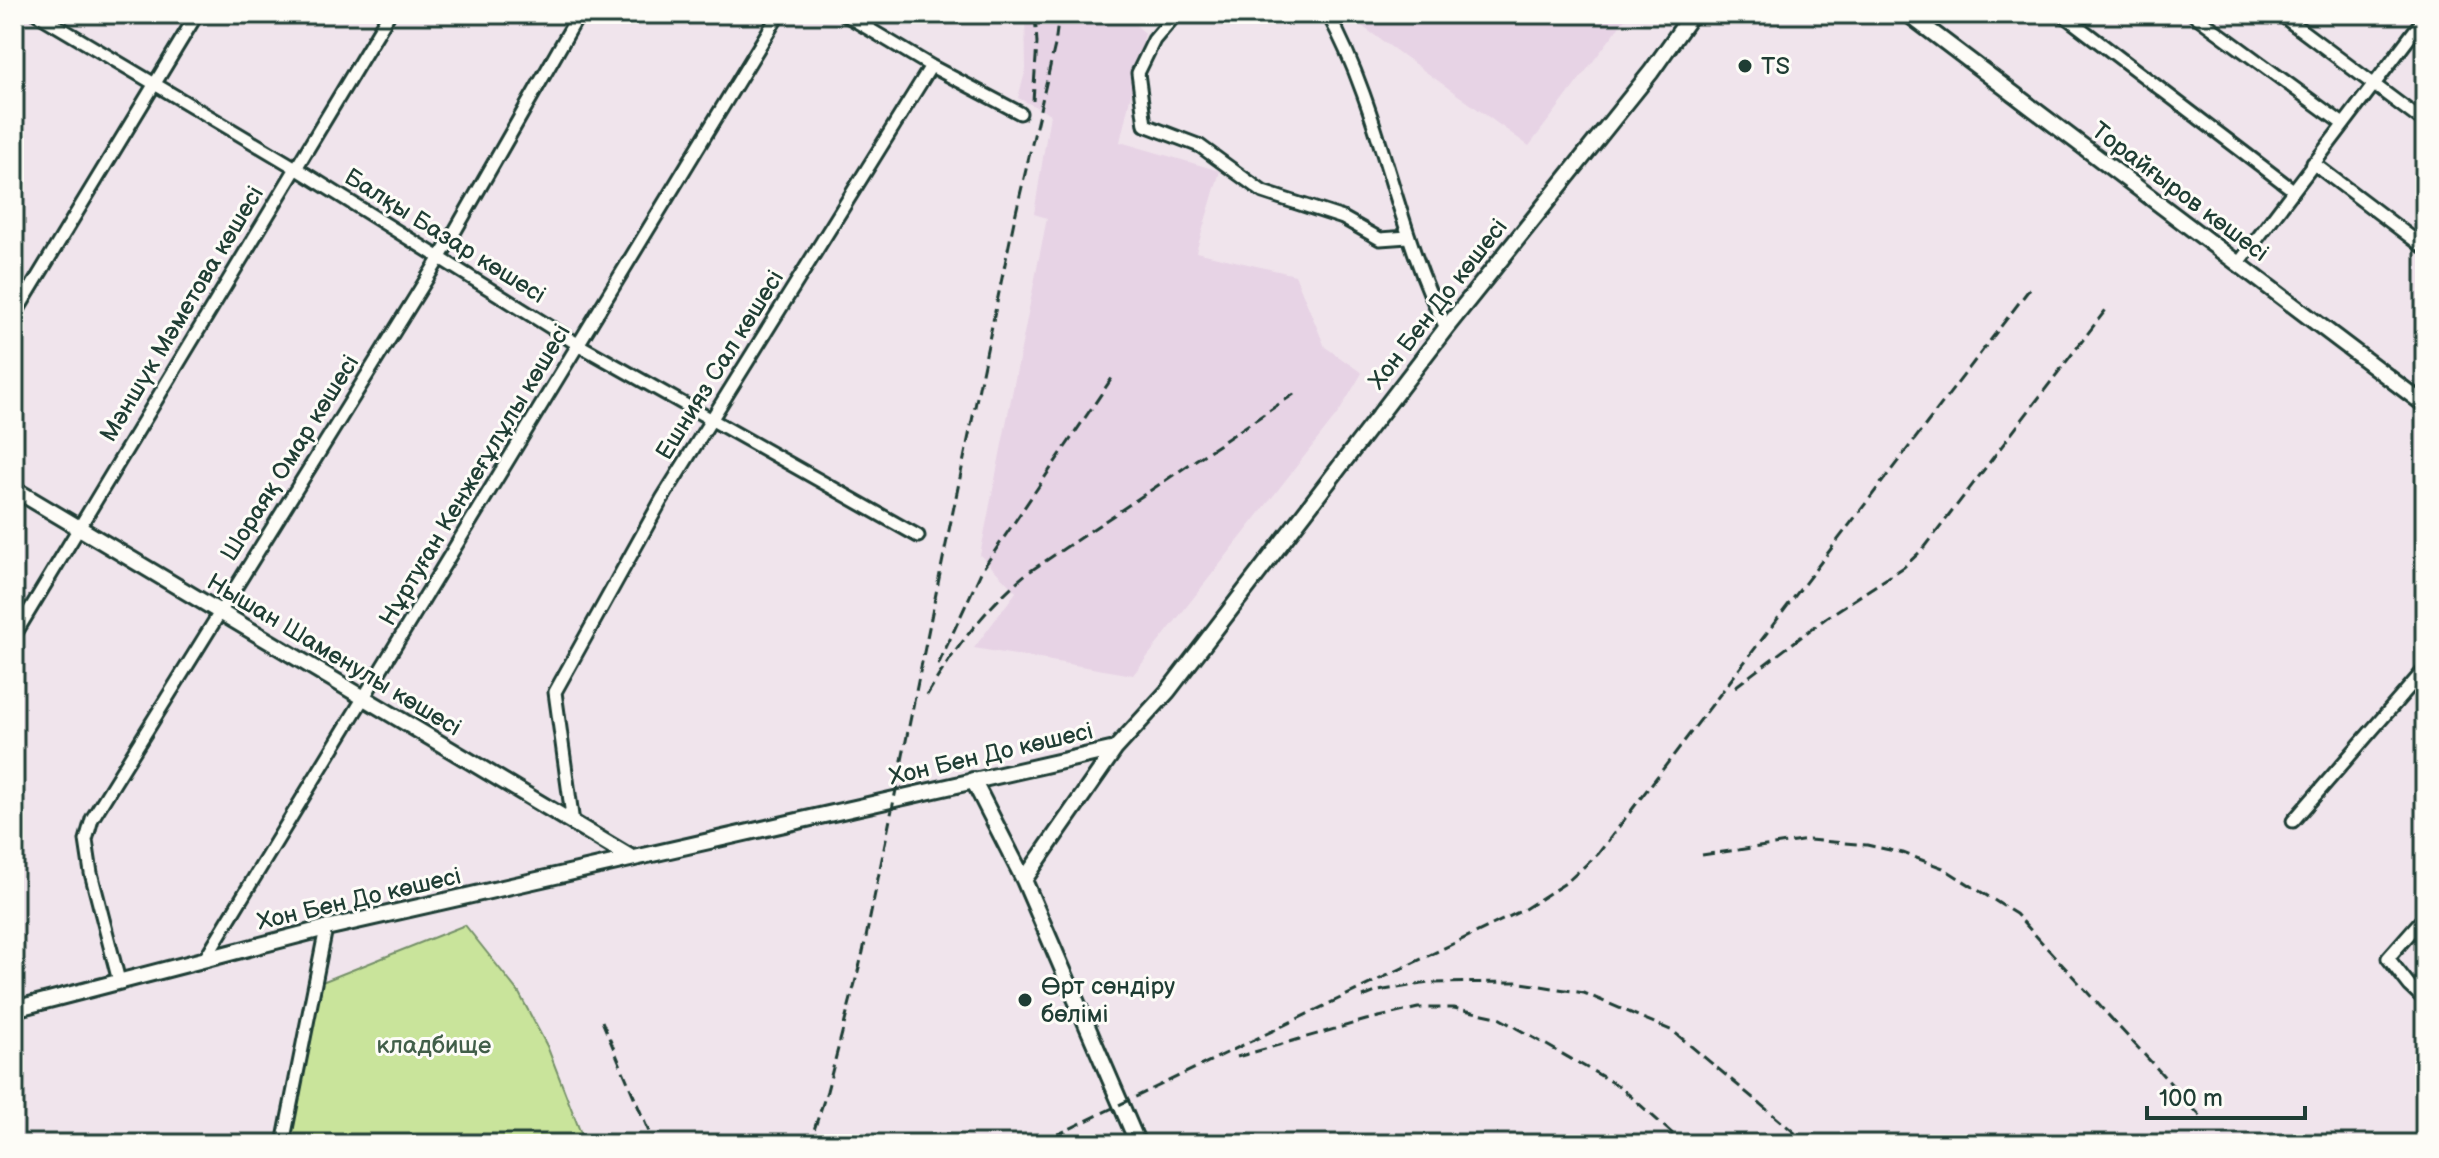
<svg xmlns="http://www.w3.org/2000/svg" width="2439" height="1158" viewBox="0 0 2439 1158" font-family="'Balsamiq Sans',sans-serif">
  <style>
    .built { fill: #e7d3e5 }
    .green { fill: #c9e49b; stroke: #749068; stroke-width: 2 }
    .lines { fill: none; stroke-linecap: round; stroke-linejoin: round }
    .minor-casing { stroke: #1f3d34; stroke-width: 17 }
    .tertiary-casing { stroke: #1f3d34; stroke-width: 20 }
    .minor { stroke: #fdfcf7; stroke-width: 11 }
    .tertiary { stroke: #fdfcf7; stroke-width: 14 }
    .rail { stroke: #1f3d34; stroke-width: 3; stroke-dasharray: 12 6; stroke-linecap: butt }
    .poi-dot { fill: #1f3d34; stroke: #fdfcf7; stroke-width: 3 }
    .labels { text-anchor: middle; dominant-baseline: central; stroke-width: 6; stroke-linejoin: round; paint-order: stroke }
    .poi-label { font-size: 24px; fill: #1f3d34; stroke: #fdfcf7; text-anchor: start }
    .street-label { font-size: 24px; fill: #1f3d34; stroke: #fdfcf7 }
    .park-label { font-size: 24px; fill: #415e49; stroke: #fdfcf7 }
  </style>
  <rect width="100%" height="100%" fill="#f0e4ec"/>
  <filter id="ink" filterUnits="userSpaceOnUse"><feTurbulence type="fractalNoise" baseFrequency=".0125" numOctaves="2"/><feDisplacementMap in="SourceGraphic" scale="16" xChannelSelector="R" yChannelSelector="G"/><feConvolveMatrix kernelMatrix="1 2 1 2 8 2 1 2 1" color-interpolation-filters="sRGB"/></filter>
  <g filter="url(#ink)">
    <path class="built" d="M1025 14H1123L1145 33 1120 142 1220 171 1196 252 1295 275 1325 347 1362 373 1339 412 1133 675 974 648 1016 592 980 555 1047 218 1034 214 1050 114 1018 98 1026 69Z
      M1345 14H1629L1529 146Z"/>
    <path class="green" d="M465 925 519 993 547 1046 585 1144H290L322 982Z"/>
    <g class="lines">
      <g class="minor-casing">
        <path id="minor" d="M37 14 296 168 579 345 918 536
          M844 14 931 66 1020 113
          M1176 14 1154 40 1138 73 1145 125 1200 146 1263 192 1343 218 1380 239 1408 237
          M1328 14C1382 112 1395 228 1446 328
          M2062 14 2293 190
          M2193 14 2343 124
          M2280 14 2425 123
          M2313 163 2425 248
          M2238 264 2425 17
          M14 316 197 14
          M14 636 389 14
          M2293 821 2425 669
          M573 823 555 692 662 499 931 66
          M2425 916 2388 958 2410 986 2425 1000
          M206 957 779 14
          M119 981 91 873 86 840 92 819 439 259 579 14
          M283 1144 326 928"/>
      </g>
      <g class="tertiary-casing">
        <path id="tertiary" d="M1908 14 2425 405
          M14 489 632 858
          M973 780 1024 880 1138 1144
          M1024 880 1115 749
          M14 1009 326 928 1115 749 1168 691 1446 328 1651 72 1692 14"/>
      </g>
      <use href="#minor" class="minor"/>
      <use href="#tertiary" class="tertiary"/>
      <path class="rail" d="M1033 101 1037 43 1035 14
        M938 665 982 570 1112 378
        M1735 687 1826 618 1904 567 1925 547 2108 307
        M927 695C953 651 987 606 1026 574L1297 392
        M1702 855 1809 840 1867 845 1903 853 1943 868 2016 914 2203 1119
        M1363 997 1378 991 1429 983 1516 982 1584 993 1673 1031 1808 1144
        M602 1021 654 1144
        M1237 1057 1366 1020 1418 1008H1454L1497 1017 1619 1086 1684 1144
        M805 1144 813 1133 827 1091 863 952 944 554 1014 221 1055 45 1059 14
        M1038 1144 1523 910 1567 882 1598 854 2031 287"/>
    </g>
  </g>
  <g class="poi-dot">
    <circle cx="1745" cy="66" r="8"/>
    <circle cx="1025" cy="1000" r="8"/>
  </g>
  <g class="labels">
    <g class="poi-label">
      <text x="1761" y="66">TS</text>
      <text x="1041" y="986">Өрт сөндіру<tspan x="1041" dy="28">бөлімі</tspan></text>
    </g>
    <g class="street-label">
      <text transform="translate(2180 192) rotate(37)">Торайғыров көшесі</text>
      <text transform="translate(445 236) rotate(32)">Балқы Базар көшесі</text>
      <text transform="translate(1438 304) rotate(-52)">Хон Бен До көшесі</text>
      <text transform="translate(182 314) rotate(-59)">Мәншүк Мәметова көшесі</text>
      <text transform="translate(720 365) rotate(-58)">Ешнияз Сал көшесі</text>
      <text transform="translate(290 458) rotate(-58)">Шораяқ Омар көшесі</text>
      <text transform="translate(475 475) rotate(-59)">Нұртуған Кенжеғұлұлы көшесі</text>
      <text transform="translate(334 655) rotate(31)">Нышан Шаменулы көшесі</text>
      <text transform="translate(991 754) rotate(-13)">Хон Бен До көшесі</text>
      <text transform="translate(359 899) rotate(-13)">Хон Бен До көшесі</text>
    </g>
    <g class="park-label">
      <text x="434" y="1045">кладбище</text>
    </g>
  </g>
  <rect width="2439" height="1158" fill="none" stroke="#fdfcf7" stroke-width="48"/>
  <rect x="24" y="24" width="2391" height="1110" fill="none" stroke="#1f3d34" stroke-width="3" filter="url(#ink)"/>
  <path d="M2147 1106v12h158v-12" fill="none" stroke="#1f3d34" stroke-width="4"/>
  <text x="2159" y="1106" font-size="24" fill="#1f3d34" stroke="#fdfcf7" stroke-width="6" paint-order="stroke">100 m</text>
</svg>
